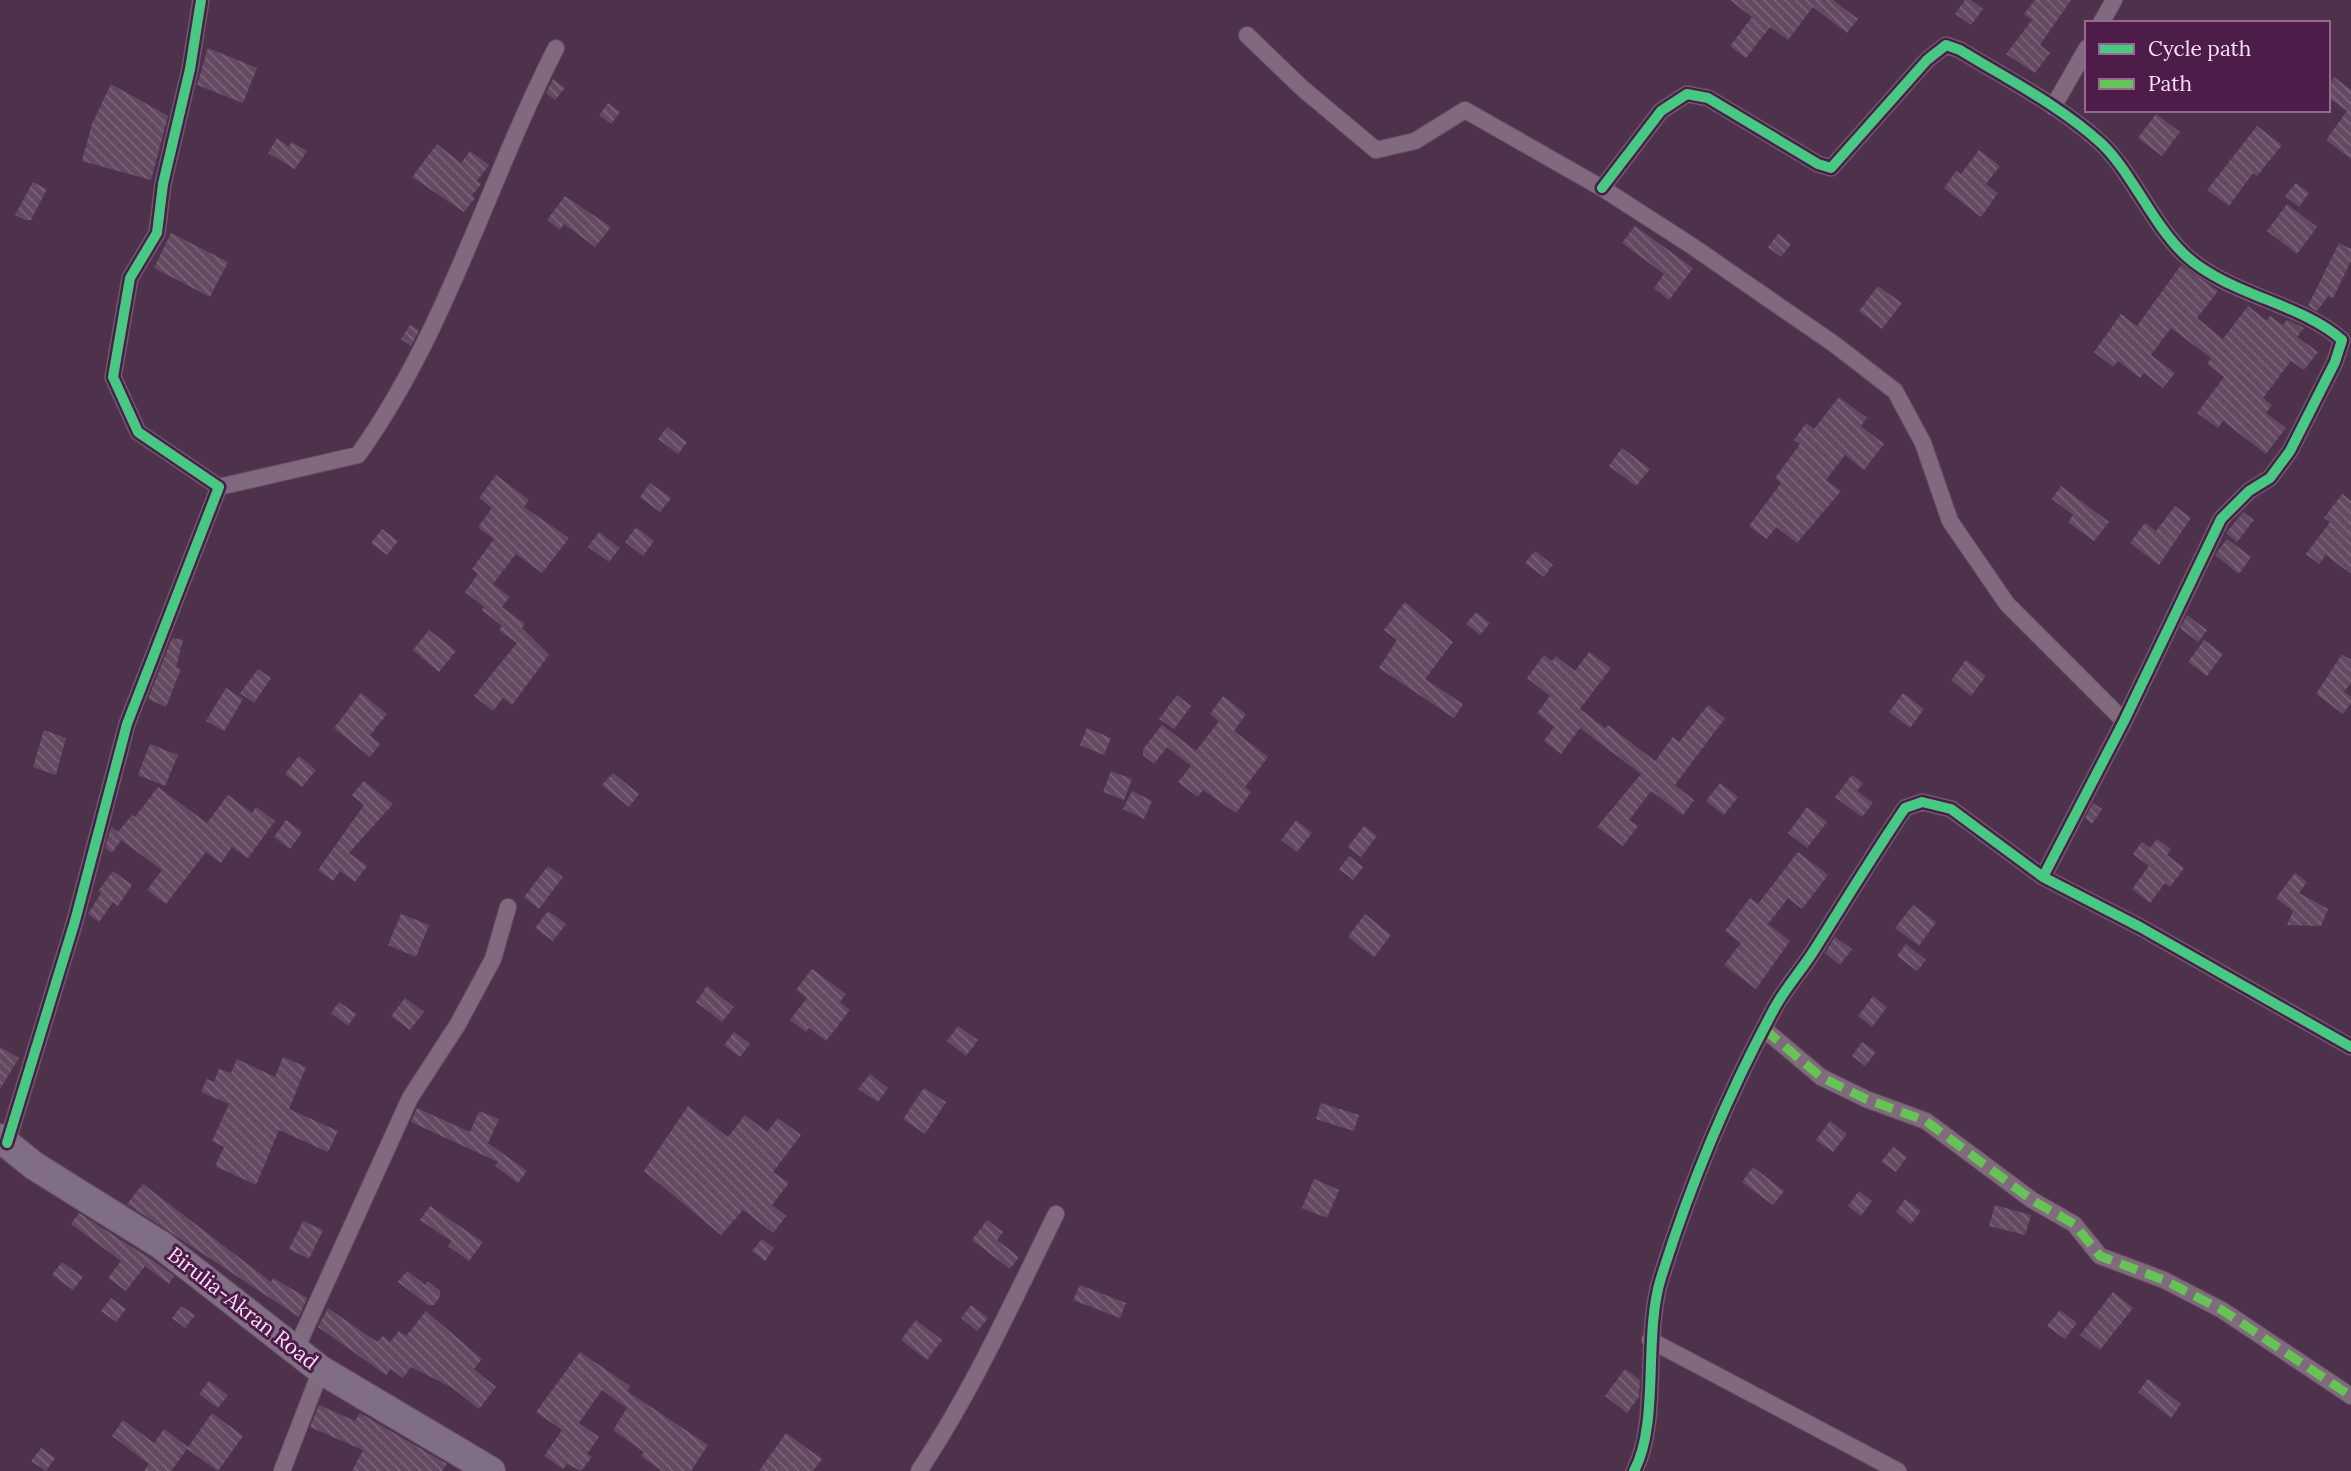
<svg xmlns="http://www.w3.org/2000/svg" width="2351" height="1471" viewBox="0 0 2351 1471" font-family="Lora,serif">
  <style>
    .building { fill: url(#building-back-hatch) }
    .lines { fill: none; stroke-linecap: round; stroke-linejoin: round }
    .street-casing { stroke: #674f64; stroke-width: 18 }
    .highway-casing { stroke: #674f64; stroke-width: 30 }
    .street { stroke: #816a7e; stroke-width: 16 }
    .highway { stroke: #7f6e84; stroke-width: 28 }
    .quiet { stroke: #66c356; stroke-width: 9; stroke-dasharray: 18 9; stroke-linecap: butt }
    .cycleway-casing { stroke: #4d1c49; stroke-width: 15 }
    .cycleway { stroke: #46c982; stroke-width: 10 }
    .labels { text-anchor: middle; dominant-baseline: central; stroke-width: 6; stroke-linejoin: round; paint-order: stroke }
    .street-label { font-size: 21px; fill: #ffe0fa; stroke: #4d1c49 }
  </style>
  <defs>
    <pattern id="building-back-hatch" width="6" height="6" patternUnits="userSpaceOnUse" patternTransform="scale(1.75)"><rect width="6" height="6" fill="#634a60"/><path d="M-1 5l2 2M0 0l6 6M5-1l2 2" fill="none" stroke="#7a6478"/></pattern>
  </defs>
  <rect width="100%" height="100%" fill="#4e324b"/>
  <path class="building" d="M1730 0H1833L1858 19 1847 33 1813 7 1788 40 1770 27 1746 58 1730 46 1752 17Z
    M1965 0H1971L1983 9 1971 25 1955 14Z
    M2035 0H2071L2040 45 2050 53 2035 73 2006 54 2032 20 2024 14Z
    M208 48 257 68 243 103 197 85Z
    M2334 77 2351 90V159L2326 140 2347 111 2328 97V85Z
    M553 79 565 88 555 100 546 93Z
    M111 84 168 116 151 180 82 161 92 124Z
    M608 103 620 112 611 124 599 115Z
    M2156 114 2180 132 2162 156 2138 138Z
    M2257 126 2282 145 2257 176 2253 173 2229 206 2207 190Z
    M277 138 289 147 292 142 307 151 295 169 268 153Z
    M437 144 461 163 470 151 489 165 477 181 481 184 472 195 475 198 464 212 412 177Z
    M1979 150 2000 166 1986 184 1998 193 1981 217 1944 188 1956 171 1961 174Z
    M33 182 47 189 31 220H25L15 215Z
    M2296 183 2309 193 2299 207 2285 196Z
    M565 196 611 227 595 247 564 224 560 230 547 220Z
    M2287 204 2317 227 2297 254 2267 231Z
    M1635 226 1693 268 1669 300 1654 288 1664 274 1622 243Z
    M171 233 228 262 210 297 154 268Z
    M1778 234 1791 244 1781 257 1768 247Z
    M2339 243 2351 249V261L2333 298 2328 296 2317 311 2308 306Z
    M2181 265 2218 291 2197 318 2223 339 2248 306 2267 321 2270 316 2283 325 2287 320 2304 328 2297 337 2318 352 2304 370 2291 361 2263 398 2272 405 2266 413 2286 428 2266 454 2223 421 2218 428 2197 413 2224 377 2207 364 2211 358 2171 328 2151 355 2175 373 2163 388 2144 373 2140 378 2118 361 2113 367 2094 352 2121 314 2137 326Z
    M1878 286 1902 303 1882 329 1859 311Z
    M410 325 419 330 411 346 401 339Z
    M1839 397 1867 418 1861 426 1884 444 1864 470 1845 455 1826 480 1841 491 1797 543 1776 527 1767 539 1749 526 1781 483 1775 478 1800 444 1794 440 1806 423 1814 429Z
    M667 427 687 442 678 454 658 439Z
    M1622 448 1650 469 1636 486 1609 466Z
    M496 475 529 500 524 507 569 538 542 573 516 554 493 584 510 597 502 607 525 624 522 628 549 655 512 705 503 698 493 711 474 696 517 643 499 630 502 626 482 610 484 607 465 592 478 574 472 569 494 539 478 527 492 508 479 498Z
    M650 483 671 498 660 512 640 497Z
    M2061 486 2109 522 2094 541 2068 522 2073 515 2052 499Z
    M2342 494 2351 501V574L2326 555 2319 564 2306 554 2330 522 2324 518Z
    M2175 506 2191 518 2159 565 2130 543 2145 523 2156 531Z
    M2243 512 2254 520 2237 542 2226 533Z
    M636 527 654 541 643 556 625 542Z
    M382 529 398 541 387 555 371 543Z
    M599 532 620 548 609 562 588 547Z
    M2227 539 2251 557 2239 574 2215 555Z
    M1535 551 1553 565 1544 577 1525 563Z
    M1405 602 1453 642 1425 679 1463 704 1454 718 1379 668 1397 640 1384 630Z
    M1476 612 1490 623 1480 635 1466 624Z
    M2187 615 2207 630 2198 642 2180 628Z
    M429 630 456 651 439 672 413 650Z
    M172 638 183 640 176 667 181 669 166 707 148 699Z
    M2204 640 2223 654 2207 676 2188 662Z
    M1589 652 1611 668 1580 709 1605 728 1608 725 1655 761 1673 737 1679 742 1708 705 1725 718 1675 785 1694 800 1683 815 1651 791 1629 820 1638 826 1623 846 1597 827 1641 774 1580 728 1561 754 1544 741 1554 727 1537 713 1550 696 1527 678 1544 655 1552 661 1556 656 1575 671Z
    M2342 654 2351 660V683L2344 692 2351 697V703L2343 714 2316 694Z
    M1966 660 1986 676 1971 696 1951 680Z
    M258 669 271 678 254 703 240 693Z
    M226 688 243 699 224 731 206 721Z
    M361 693 387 714 370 735 380 744 370 757 334 728Z
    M1903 693 1924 709 1910 728 1889 712Z
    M1177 695 1191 706 1174 729 1159 719Z
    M1223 696 1246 714 1234 731 1268 757 1245 787 1251 792 1236 813 1203 790 1198 797 1178 782 1191 766 1167 747 1154 764 1143 755V749L1162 725 1196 751 1219 721 1210 714Z
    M1087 728 1111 738 1104 755 1080 745Z
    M44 730 66 738 56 775 33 767Z
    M150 744 178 755 165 786 138 775Z
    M299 756 316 770 302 787 285 774Z
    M1111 771 1132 779 1124 800 1103 792Z
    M613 773 639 794 629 807 602 785Z
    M1852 775 1863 783 1857 791 1873 803 1862 817 1835 797Z
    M364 781 393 804 349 853 367 866 355 882 340 871 333 881 318 870 364 805 352 795Z
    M1720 783 1738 797 1724 815 1706 801Z
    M158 787 207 823 228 795 252 813 256 807 275 821 248 858 232 847 221 863 206 852 166 904 147 890 162 870 121 840 112 853 105 848 111 827 118 832 132 815 135 817Z
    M1132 791 1152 801 1144 819 1123 809Z
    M2093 803 2102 809 2092 824 2085 818Z
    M1807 807 1827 822 1807 848 1788 833Z
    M286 820 302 832 290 849 274 837Z
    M1296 820 1312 833 1297 852 1281 840Z
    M1364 826 1377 836 1361 857 1348 847Z
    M2157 839 2171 849 2167 855 2184 868 2170 887 2165 883 2150 903 2132 889 2149 866 2133 854 2142 842 2150 848Z
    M1798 852 1828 875 1802 909 1788 898 1768 924 1790 941 1756 989 1724 965 1741 943 1725 931 1750 898 1758 904Z
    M1349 856 1363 867 1353 880 1339 869Z
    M548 866 563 877 539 909 524 897Z
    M113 871 132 885 118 906 113 902 99 922 88 914 101 893 98 891Z
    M2295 873 2307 882 2299 893 2328 909 2321 926 2287 925 2293 911 2276 898Z
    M1913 905 1936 922 1919 946 1895 928Z
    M548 911 566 924 553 941 535 928Z
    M401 914 429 925 416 957 388 945Z
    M1365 914 1391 935 1374 957 1348 937Z
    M1835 937 1852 949 1840 965 1825 953Z
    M1906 944 1926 960 1917 971 1897 956Z
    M812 969 846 994 840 1002 850 1010 826 1041 809 1028 806 1032 790 1020 807 998 796 990Z
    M707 986 734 1007 722 1022 696 1002Z
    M1873 996 1887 1007 1872 1027 1858 1016Z
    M405 998 424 1012 410 1030 391 1016Z
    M339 1002 356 1014 348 1026 331 1013Z
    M958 1026 978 1040 966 1056 947 1041Z
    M734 1032 750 1044 740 1057 724 1045Z
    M1862 1042 1876 1052 1865 1066 1852 1056Z
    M0 1047 19 1058 0 1089Z
    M283 1057 306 1067 289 1109 338 1131 328 1152 279 1130 256 1185 215 1166 224 1147 212 1141 229 1104 201 1092 207 1079 214 1082 219 1069 231 1073 237 1059 275 1077Z
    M870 1074 888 1088 878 1102 858 1089Z
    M924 1088 946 1102 925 1134 903 1119Z
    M1321 1103 1359 1115 1354 1131 1316 1119Z
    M688 1106 728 1137 745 1115 767 1132 778 1118 801 1135 773 1172 789 1183 772 1205 786 1216 773 1233 743 1210 721 1235 644 1171Z
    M417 1108 470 1132 479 1111 499 1119 488 1143 527 1171 518 1183 495 1166 498 1162 411 1122Z
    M1830 1121 1847 1134 1833 1152 1816 1140Z
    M1893 1147 1907 1157 1896 1172 1881 1162Z
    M1753 1167 1784 1191 1773 1205 1742 1182Z
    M1314 1179 1339 1190 1327 1218 1302 1208Z
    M143 1184 271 1282 273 1278 307 1298 299 1317 127 1204Z
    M1859 1191 1872 1201 1861 1216 1848 1206Z
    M1905 1199 1921 1211 1911 1224 1896 1212Z
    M1995 1205 2031 1215 2025 1235 1989 1226Z
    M430 1206 483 1242 469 1261 448 1246 451 1241 420 1220Z
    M79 1213 151 1259 174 1276 169 1284 145 1266 126 1291 108 1278 121 1261 71 1224Z
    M987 1220 1003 1232 997 1240 1019 1257 1010 1269 972 1240Z
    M303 1221 323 1230 309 1259 289 1249Z
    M762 1239 774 1248 765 1261 752 1251Z
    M62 1262 83 1277 73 1290 52 1275Z
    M407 1271 425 1285 428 1281 440 1291V1297L434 1305H428L398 1282Z
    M1080 1285 1126 1303 1120 1318 1073 1300Z
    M2113 1292 2133 1308 2100 1350 2080 1335Z
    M111 1298 126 1309 116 1322 101 1311Z
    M971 1305 988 1318 977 1331 961 1318Z
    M181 1306 195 1315 185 1328 172 1318Z
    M328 1308 377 1342 383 1336 390 1342 399 1331 406 1336 426 1311 482 1359 474 1369 496 1387 479 1409 451 1387 411 1367 403 1378 391 1369 386 1375 318 1327Z
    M2060 1310 2077 1323 2065 1339 2047 1326Z
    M916 1320 942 1340 927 1360 901 1340Z
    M580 1352 630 1386 627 1391 708 1445 691 1471H662L641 1456 644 1452 613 1430 627 1408 602 1390 579 1423 599 1437 587 1454 592 1457 581 1471 567 1464 563 1469 544 1456 562 1430 536 1412Z
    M1625 1369 1640 1380 1639 1397 1627 1413 1605 1396Z
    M2148 1379 2181 1404 2171 1418 2138 1392Z
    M209 1381 228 1395 218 1408 199 1394Z
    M319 1405 355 1421 360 1413 447 1464 442 1471H352L363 1450 310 1427Z
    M212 1413 243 1436 218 1471 187 1449 171 1471H144L149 1464 112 1436 123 1420 154 1443 164 1429 188 1447Z
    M786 1433 822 1459 813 1471H759Z
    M41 1448 55 1458 46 1471 31 1461Z"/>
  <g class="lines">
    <g class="street-casing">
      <path id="street" d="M2101 23 2114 0
        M1247 35 1302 88 1376 150 1415 141 1465 110 1602 188 1692 246 1834 344 1895 391 1923 443 1950 521 2007 604 2124 721
        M2053 107 2087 48
        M1602 188 1661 111 1687 94 1708 98 1818 164 1831 168 1927 60 1946 45 1960 50C2007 79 2061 106 2102 144 2132 173 2153 225 2185 255 2228 295 2303 304 2342 340L2335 362 2290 451 2270 478 2249 491 2221 519 2124 721 2043 877
        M219 487 358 455C447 331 487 183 556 48
        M1764 1029 1821 1077 1866 1099 1926 1121 2032 1200 2074 1224 2100 1256 2164 1280 2222 1310 2351 1396
        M7 1143 75 921 127 724 219 487 138 432 113 377 130 278 157 233 163 184 190 69 201 0
        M1650 1340 1898 1471
        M296 1349 410 1098 458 1024 493 959 508 907
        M282 1471 321 1370
        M919 1471C973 1390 1013 1301 1056 1214
        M1634 1471C1660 1424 1643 1334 1661 1278 1690 1185 1728 1094 1774 1009 1785 988 1801 971 1813 952 1844 903 1873 855 1905 808L1922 802 1951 809 2043 877 2140 927 2351 1047"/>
    </g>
    <g class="highway-casing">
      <path id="highway" d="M0 1138 33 1165 161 1245 321 1370 491 1471"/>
    </g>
    <use href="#street" class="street"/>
    <use href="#highway" class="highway"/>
    <path class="quiet" d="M1764 1029 1821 1077 1866 1099 1926 1121 2032 1200 2074 1224 2100 1256 2164 1280 2222 1310 2351 1396"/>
    <g class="cycleway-casing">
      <path id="cycleway" d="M1602 188 1661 111 1687 94 1708 98 1818 164 1831 168 1927 60 1946 45 1960 50C2007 79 2061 106 2102 144 2132 173 2153 225 2185 255 2228 295 2303 304 2342 340L2335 362 2290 451 2270 478 2249 491 2221 519 2124 721 2043 877
        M7 1143 75 921 127 724 219 487 138 432 113 377 130 278 157 233 163 184 190 69 201 0
        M1634 1471C1660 1424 1643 1334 1661 1278 1690 1185 1728 1094 1774 1009 1785 988 1801 971 1813 952 1844 903 1873 855 1905 808L1922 802 1951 809 2043 877 2140 927 2351 1047"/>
    </g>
    <use href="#cycleway" class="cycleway"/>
  </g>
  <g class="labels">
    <g class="street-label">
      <text transform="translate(243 1308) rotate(38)">Birulia-Akran Road</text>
    </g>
  </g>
  <rect x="2085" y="21" width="245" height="91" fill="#4d1c49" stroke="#946a90" stroke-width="2"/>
  <rect x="2099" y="44" width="35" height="10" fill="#46c982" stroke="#946a90" stroke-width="2"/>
  <text x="2148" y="56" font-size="21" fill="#ffe0fa">Cycle path</text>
  <rect x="2099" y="79" width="35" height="10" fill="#66c356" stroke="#946a90" stroke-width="2"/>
  <text x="2148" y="91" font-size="21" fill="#ffe0fa">Path</text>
</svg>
